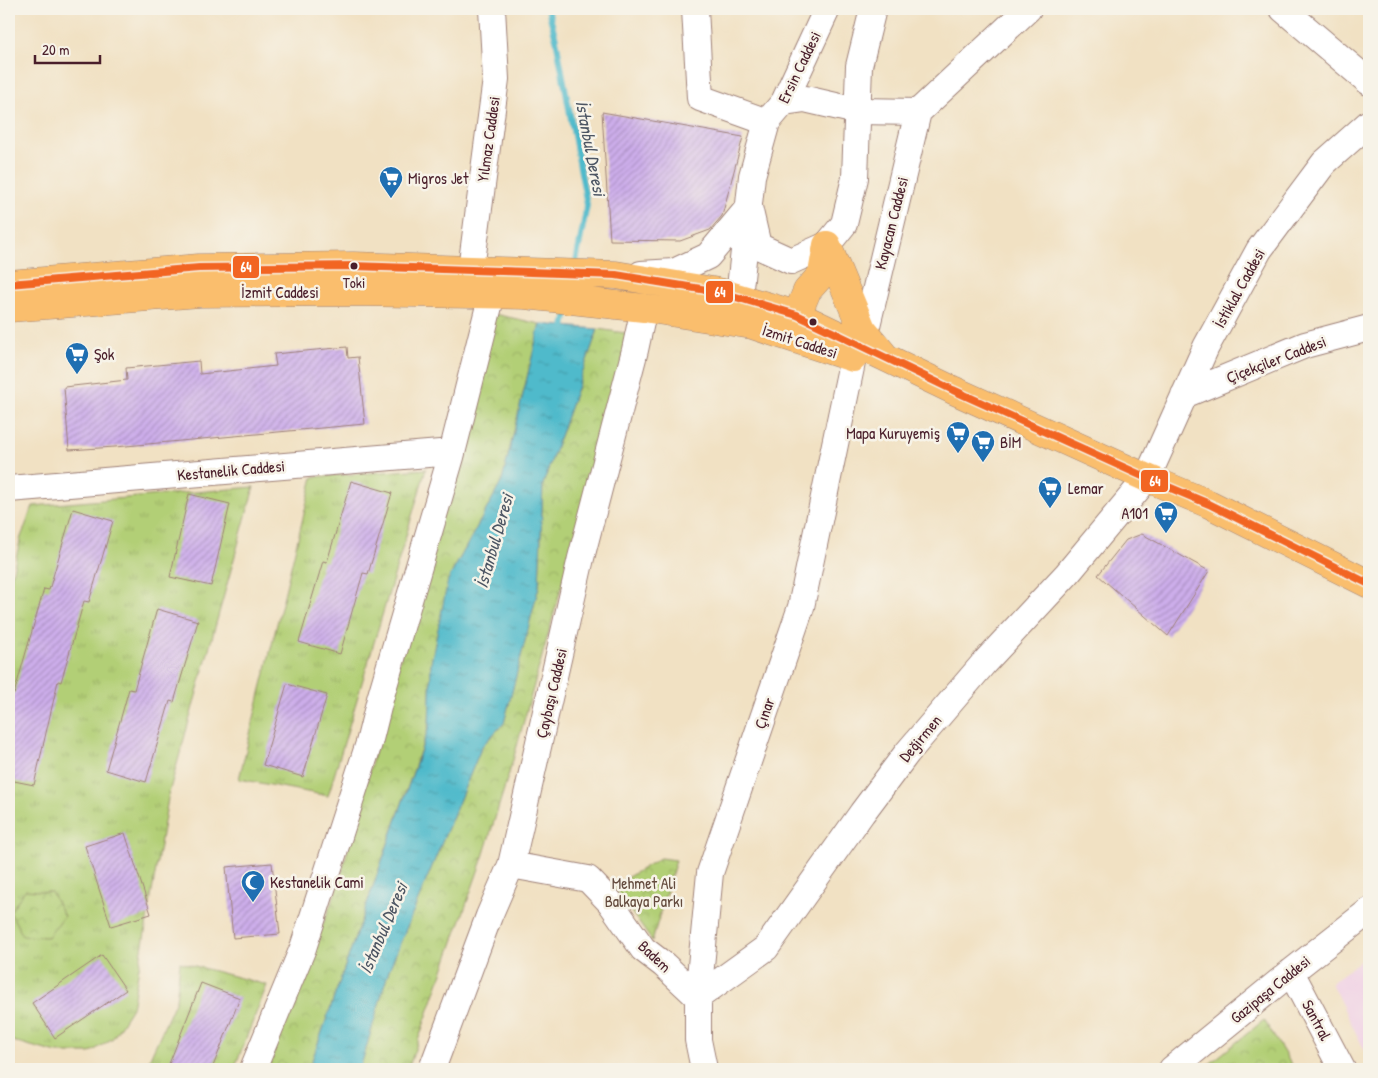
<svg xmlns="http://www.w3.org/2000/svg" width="1378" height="1078" viewBox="0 0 1378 1078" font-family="'Patrick Hand',sans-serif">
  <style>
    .built { fill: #f0d0e5 }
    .grass { fill: url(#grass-tufts); stroke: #7e7750 }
    .park { fill: url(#park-crowns); stroke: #7e7750 }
    .water { fill: url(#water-ripples); stroke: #4c6c7b }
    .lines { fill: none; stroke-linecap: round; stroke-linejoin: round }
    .stream { stroke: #4fbacb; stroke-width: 6 }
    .building { fill: url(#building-hatch) }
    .minor-casing { stroke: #9e8077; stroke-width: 28 }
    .major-casing { stroke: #9e8077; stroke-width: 29 }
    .minor { stroke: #fff; stroke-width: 26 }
    .major { stroke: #fabe6d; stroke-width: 28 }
    .bus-1-casing { stroke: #f7f3e8; stroke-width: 11 }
    .bus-1 { stroke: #f26522; stroke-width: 8 }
    .bus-dot { fill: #4a1f2b; stroke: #f7f3e8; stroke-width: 2 }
    .labels { text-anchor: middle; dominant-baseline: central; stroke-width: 5; stroke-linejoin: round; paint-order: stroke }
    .bus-label { font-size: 15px; fill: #4a1f2b; stroke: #f7f3e8 }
    .street-label { font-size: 16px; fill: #4a1f2b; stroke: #f7f3e8 }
    .poi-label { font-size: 16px; fill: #4a1f2b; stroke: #f7f3e8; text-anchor: start }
    .park-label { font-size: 16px; fill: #644b3e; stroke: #f7f3e8 }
    .water-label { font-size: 18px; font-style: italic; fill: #4c5563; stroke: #f7f3e8 }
    .line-badge { stroke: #f7f3e8; stroke-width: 2 }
    .badge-label { font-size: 14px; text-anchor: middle; font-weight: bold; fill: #fff }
  </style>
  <defs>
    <pattern id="grass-tufts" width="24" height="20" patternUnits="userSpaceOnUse" patternTransform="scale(1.25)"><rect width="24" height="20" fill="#b2cf76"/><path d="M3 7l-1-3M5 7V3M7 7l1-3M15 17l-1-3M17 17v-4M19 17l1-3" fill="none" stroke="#9bb166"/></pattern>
    <pattern id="park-crowns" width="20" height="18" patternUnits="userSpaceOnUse" patternTransform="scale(1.25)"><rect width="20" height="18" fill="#b2cf76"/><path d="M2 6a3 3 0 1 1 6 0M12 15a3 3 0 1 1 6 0" fill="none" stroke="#9bb166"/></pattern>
    <pattern id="water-ripples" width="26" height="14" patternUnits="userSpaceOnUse" patternTransform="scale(1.25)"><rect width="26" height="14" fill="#4fbacb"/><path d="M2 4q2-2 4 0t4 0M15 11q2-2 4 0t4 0" fill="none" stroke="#4497a5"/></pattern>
    <pattern id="building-hatch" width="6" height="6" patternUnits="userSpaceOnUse" patternTransform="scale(1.25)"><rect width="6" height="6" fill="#cdaeeb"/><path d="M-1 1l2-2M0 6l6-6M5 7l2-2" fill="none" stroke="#a88dbf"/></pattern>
  </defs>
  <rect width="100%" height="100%" fill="#f7f3e8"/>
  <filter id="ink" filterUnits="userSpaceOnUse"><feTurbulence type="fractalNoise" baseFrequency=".02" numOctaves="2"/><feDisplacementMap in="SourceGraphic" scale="10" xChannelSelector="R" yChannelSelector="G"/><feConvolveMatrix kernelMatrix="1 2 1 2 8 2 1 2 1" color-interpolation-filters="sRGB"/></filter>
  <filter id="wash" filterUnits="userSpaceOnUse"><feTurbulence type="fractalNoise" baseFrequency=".0096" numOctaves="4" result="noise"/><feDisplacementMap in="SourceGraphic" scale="20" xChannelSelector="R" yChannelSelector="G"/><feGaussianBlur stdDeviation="1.12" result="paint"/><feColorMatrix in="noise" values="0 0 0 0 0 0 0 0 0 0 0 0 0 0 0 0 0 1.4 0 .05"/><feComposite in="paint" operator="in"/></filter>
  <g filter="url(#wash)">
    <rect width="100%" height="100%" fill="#f1e1c3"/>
    <path class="built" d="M1369 954V1059L1331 983Z"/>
    <path class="grass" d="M426 469 328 796 239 779 313 477Z
      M254 487 169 793 132 1008 113 1038 90 1053H57L9 1040V587L21 537 33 506Z
      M180 962 267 985 234 1069H145L176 1000Z"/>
    <path class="park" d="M494 314 540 324 502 481 449 578 431 663 429 726 309 1069H266L338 886Z
      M598 329 632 334 513 760 483 857 408 1069H360L389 970 482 746 504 723 539 586 543 484Z
      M660 858 676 860 652 941 613 886Z
      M25 890 51 892 64 916 48 937 23 936 10 912Z
      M1264 1020 1294 1069H1210L1207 1066Z"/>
    <path class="water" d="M540 324 598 329 543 484 539 586 504 723 482 746 389 970 360 1069H309L429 727 431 663 448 580 502 481Z"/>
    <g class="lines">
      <path class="stream" d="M548 9 556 39 587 205 575 267
        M563 333 568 306"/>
    </g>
    <g id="blocks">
      <path class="building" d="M602 112 743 137 722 216 710 230 680 241 610 240Z
        M347 347 348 358 358 357 365 424 115 447 69 450 64 387 127 380 126 368 199 361 200 374 276 366 274 354Z
        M351 481 392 493 368 574 363 573 340 654 299 642 323 561 327 562Z
        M189 494 230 504 211 586 170 577Z
        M73 509 113 521 89 602 84 601 61 682 58 681 34 785 9 780V706L11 694H14L44 589 49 590Z
        M1142 534 1209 571 1168 636 1098 575 1126 540Z
        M157 609 198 621 174 702 170 701 146 782 106 770 129 689 134 690Z
        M287 684 327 695 303 777 263 765Z
        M125 833 151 914 111 926 85 846Z
        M272 863 280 934 233 938 226 867Z
        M102 955 126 990 55 1038 32 1003Z
        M201 983 240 998 212 1069H167Z"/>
    </g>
  </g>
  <g filter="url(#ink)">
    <use href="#blocks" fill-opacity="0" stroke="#9e8077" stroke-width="1"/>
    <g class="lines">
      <g class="minor-casing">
        <path id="minor" d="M695 9 700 98 767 122
          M1283 9 1369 82
          M784 102 805 99 857 111 918 112 1028 9
          M749 207 758 246 791 261 827 245 844 224 855 178 859 66 873 9
          M471 269 496 79 492 9
          M641 274 674 272 708 256 749 207
          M748 317 739 297 752 176 767 122 784 102 827 9
          M865 334 918 112
          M1184 395 1305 345 1369 328
          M9 489 452 452
          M511 865 588 879 610 902 643 949 664 965 698 997
          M1291 972 1342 1069
          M698 997 766 948 862 813 907 753 984 663 1067 574 1147 478 1206 347 1259 250 1324 163 1369 123
          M253 1069 303 948 369 743 380 699 451 457 492 294
          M432 1069 489 916 511 865 581 558 635 350 644 308
          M704 1069 698 1040V997L710 873 801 607 853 358
          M1172 1069 1291 972 1369 911"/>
      </g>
      <g class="major-casing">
        <path id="major" d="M827 245 862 329 883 354
          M9 284 199 268 353 266 616 275 719 292 797 315 953 390 1147 478 1209 504 1369 584
          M9 308 200 293 352 292 525 295 644 308 752 325 853 358
          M788 330 797 315 807 291 822 274 827 245"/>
      </g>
      <use href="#minor" class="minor"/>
      <use href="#major" class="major"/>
      <g class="bus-1-casing">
        <path id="bus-1" d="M9 284 199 268 353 266 616 275 719 292 797 315 953 390 1147 478 1209 504 1369 584"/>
      </g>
      <use href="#bus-1" class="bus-1"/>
    </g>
  </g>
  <defs>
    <g id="supermarket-pin" transform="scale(1.25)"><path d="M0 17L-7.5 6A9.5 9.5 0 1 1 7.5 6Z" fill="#1f6fb2" stroke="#f7f3e8"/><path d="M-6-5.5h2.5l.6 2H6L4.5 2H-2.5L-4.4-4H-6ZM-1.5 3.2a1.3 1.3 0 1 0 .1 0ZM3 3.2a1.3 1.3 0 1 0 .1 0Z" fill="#fff"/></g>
    <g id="mosque-pin" transform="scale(1.25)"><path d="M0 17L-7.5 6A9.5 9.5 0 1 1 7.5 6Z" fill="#1f6fb2" stroke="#f7f3e8"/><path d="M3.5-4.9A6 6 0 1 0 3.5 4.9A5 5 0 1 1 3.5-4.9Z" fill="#fff"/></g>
  </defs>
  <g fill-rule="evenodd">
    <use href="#supermarket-pin" x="391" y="178"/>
    <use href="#supermarket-pin" x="77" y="354"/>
    <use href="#supermarket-pin" x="958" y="433"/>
    <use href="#supermarket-pin" x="983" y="442"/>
    <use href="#supermarket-pin" x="1050" y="488"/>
    <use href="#supermarket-pin" x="1166" y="513"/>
    <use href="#mosque-pin" x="253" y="882"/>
  </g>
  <g class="bus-dot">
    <circle cx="354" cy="266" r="4.5"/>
    <circle cx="813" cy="322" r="4.5"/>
  </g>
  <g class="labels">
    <g class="bus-label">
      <text x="354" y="282">Toki</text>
    </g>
    <g class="street-label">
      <text transform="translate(799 67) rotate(-64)">Ersin Caddesi</text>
      <text transform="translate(488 139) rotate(-82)">Yılmaz Caddesi</text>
      <text transform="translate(891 223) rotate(-76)">Kayacan Caddesi</text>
      <text transform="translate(1239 288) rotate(-61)">İstiklal Caddesi</text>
      <text x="280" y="292">İzmit Caddesi</text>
      <text transform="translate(800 341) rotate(18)">İzmit Caddesi</text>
      <text transform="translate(1276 359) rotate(-21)">Çiçekçiler Caddesi</text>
      <text transform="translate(231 470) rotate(-5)">Kestanelik Caddesi</text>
      <text transform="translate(551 693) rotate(-77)">Çaybaşı Caddesi</text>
      <text transform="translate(764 713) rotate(-71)">Çınar</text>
      <text transform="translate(920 738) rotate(-50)">Değirmen</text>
      <text transform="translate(655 956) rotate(43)">Badem</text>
      <text transform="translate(1270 989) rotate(-39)">Gazipaşa Caddesi</text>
      <text transform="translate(1317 1020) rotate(62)">Santral</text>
    </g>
    <g class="poi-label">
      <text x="408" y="178">Migros Jet</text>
      <text x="94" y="354">Şok</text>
      <text x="940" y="433" text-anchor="end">Mapa Kuruyemiş</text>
      <text x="1000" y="442">BİM</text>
      <text x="1068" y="488">Lemar</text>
      <text x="1148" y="513" text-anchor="end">A101</text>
      <text x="270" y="882">Kestanelik Cami</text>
    </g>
    <g class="park-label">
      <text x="644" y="883">Mehmet Ali<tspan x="644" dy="18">Balkaya Parkı</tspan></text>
    </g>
    <g class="water-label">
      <text transform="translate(591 148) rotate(79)">İstanbul Deresi</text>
      <text transform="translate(494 541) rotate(-74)">İstanbul Deresi</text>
      <text transform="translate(383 928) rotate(-67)">İstanbul Deresi</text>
    </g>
  </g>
  <g class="line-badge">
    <rect x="232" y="255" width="28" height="24" rx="5" fill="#f26522"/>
    <rect x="705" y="280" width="29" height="24" rx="5" fill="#f26522"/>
    <rect x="1140" y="469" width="29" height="24" rx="5" fill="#f26522"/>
  </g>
  <g class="badge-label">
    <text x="246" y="272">64</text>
    <text x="720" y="297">64</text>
    <text x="1155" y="486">64</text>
  </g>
  <rect width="1378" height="1078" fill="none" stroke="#f7f3e8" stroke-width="30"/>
  <path d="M35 55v8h65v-8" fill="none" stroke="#4a1f2b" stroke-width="2.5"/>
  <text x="42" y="55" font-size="15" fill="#4a1f2b" stroke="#f7f3e8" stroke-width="4" paint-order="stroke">20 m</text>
</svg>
